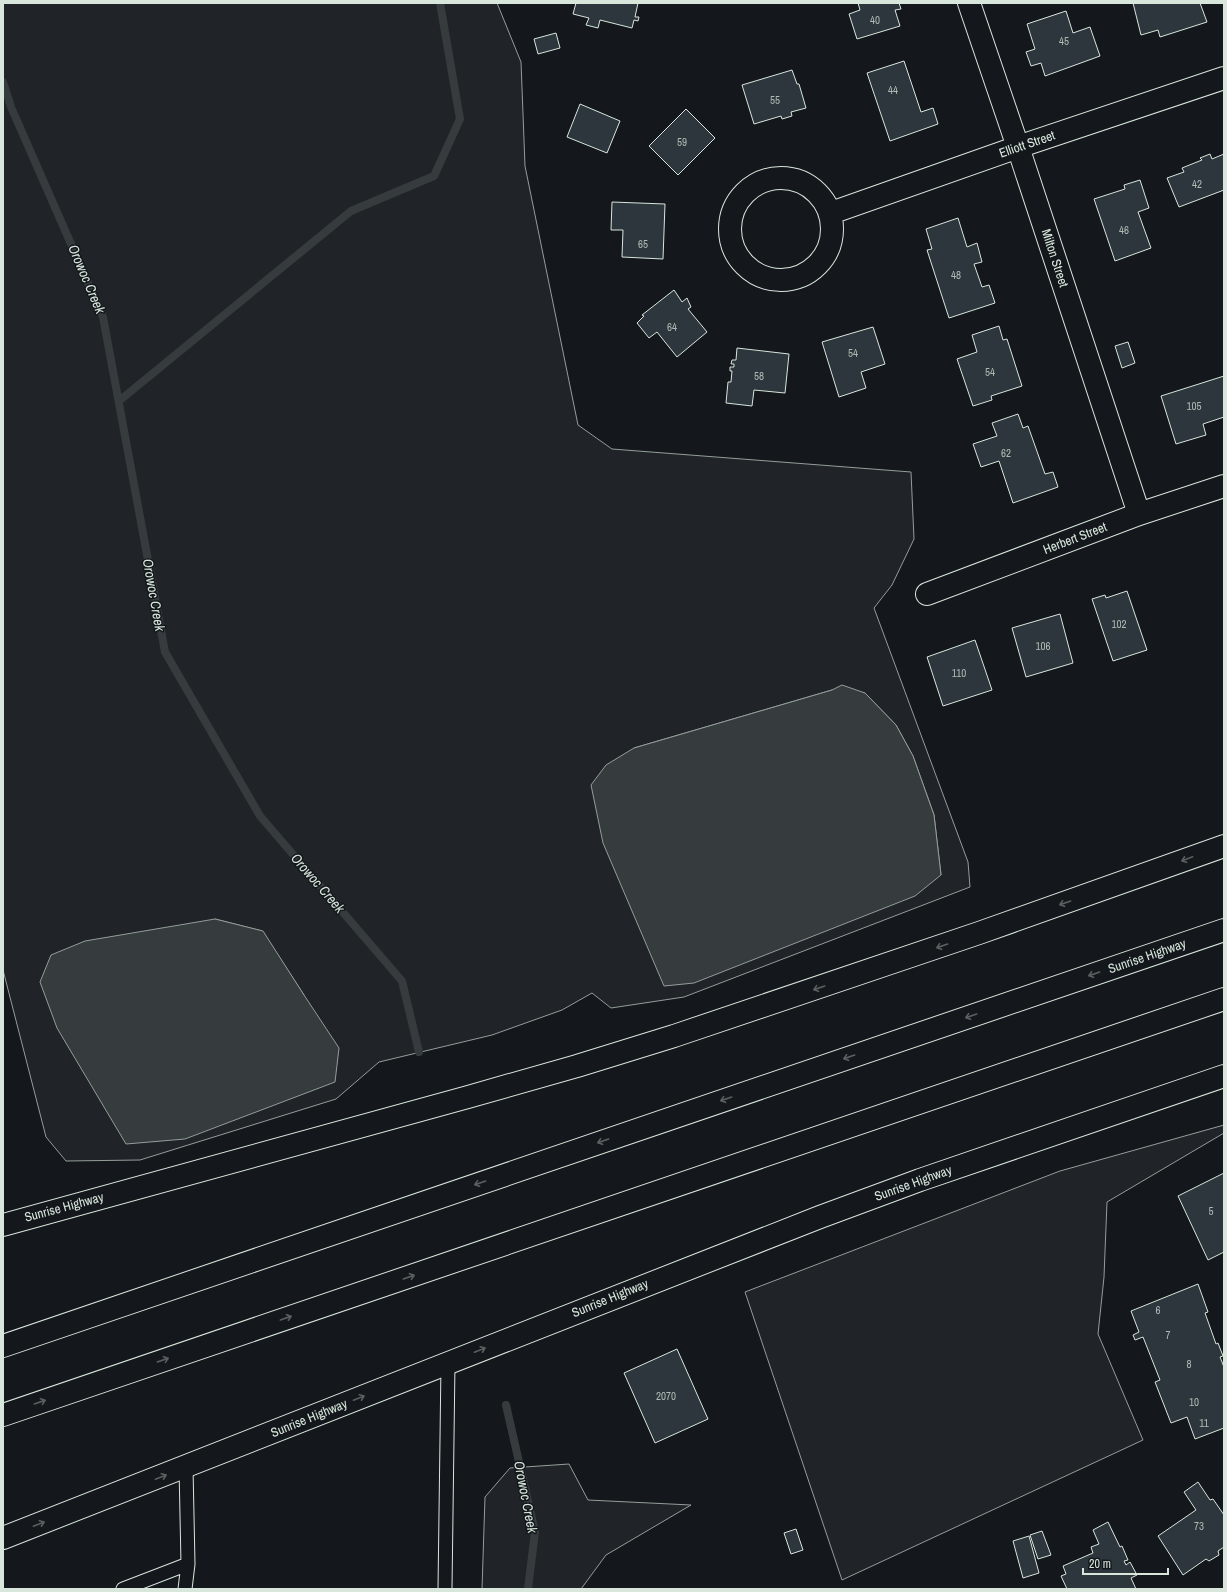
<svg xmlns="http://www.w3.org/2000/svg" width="1227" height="1592" viewBox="0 0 1227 1592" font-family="'Archivo Narrow',sans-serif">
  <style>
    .green { fill: #202428; stroke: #939e99; fill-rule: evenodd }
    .water { fill: #363b3e; stroke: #939e99 }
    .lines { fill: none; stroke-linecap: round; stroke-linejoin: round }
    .stream { stroke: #363b3e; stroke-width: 8 }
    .building { fill: #2c363c; stroke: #d8e6dc }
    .lane-casing { stroke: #d8e6dc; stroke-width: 15 }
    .street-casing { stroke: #d8e6dc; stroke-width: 24 }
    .secondary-casing { stroke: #d8e6dc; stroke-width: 24 }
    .highway-casing { stroke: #d8e6dc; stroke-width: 24 }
    .lane { stroke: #14181c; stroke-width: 13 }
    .street { stroke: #14181c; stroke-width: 22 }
    .secondary { stroke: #14181c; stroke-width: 22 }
    .highway { stroke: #14181c; stroke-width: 22 }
    .oneway { stroke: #59605f }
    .labels { text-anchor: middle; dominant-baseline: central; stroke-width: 3; stroke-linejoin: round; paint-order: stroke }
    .number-label { font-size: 11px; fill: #adbab4 }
    .street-label { font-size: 13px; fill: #d8e6dc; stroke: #14181c }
    .water-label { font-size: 14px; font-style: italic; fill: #d8e6dc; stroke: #14181c }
  </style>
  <rect width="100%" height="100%" fill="#14181c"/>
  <path class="green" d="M3 3H497L521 62 525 166 578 425 612 449 911 472 914 539 892 585 874 608 968 862 970 887 684 997 611 1008 592 993 562 1010 492 1035 379 1062 336 1099 140 1160 66 1161 46 1137 3 970ZM832 690 865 693 896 725 913 756 934 815 941 875 634 748ZM215 919 262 931 304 995Z
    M1224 1125V1133L1107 1202 1104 1277 1098 1334 1143 1440 842 1580 745 1292 1060 1171Z
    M569 1464 588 1500 691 1505 606 1555 581 1589H482L485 1497 510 1468Z"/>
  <path class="water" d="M842 685 865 693 896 725 913 756 934 815 941 875 915 896 694 983 664 986 603 843 591 785 606 765 634 748 832 690Z
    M215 919 263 931 304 995 339 1048 335 1082 185 1139 126 1144 57 1028 40 982 51 955 85 941Z"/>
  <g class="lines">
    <path class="stream" d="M3 82 11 107 103 317 165 652 260 816 402 981 419 1052
      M119 401 351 211 434 176 460 119 440 3
      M506 1405 535 1532 528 1589"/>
  </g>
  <path class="building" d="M576 3H638L635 17H639L638 21 634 20 632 28 600 20 598 28 586 25 589 18 573 14Z
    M858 3H899L901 9 895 10 900 26 857 39 849 14 860 10Z
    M1133 3H1200L1207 22 1160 37 1158 30 1141 35Z
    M1066 11 1073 33 1090 27 1100 56 1045 76 1041 63 1031 66 1026 52 1035 49 1027 24Z
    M556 33 560 48 538 54 534 39Z
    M904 61 921 112 933 108 938 124 890 141 867 73Z
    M792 70 797 84H799L806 108 791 112 792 116 782 119 781 116 754 124 742 85Z
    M580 104 620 121 607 153 567 137Z
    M686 109 715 138 678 175 649 146Z
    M1210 154 1212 159 1224 154V190L1179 207 1167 178 1184 172 1182 168 1202 160 1200 158Z
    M1140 180 1149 208 1138 212 1151 248 1115 261 1094 199 1125 189 1124 185Z
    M612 202 665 204 663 259 622 257 623 230H611Z
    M958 218 967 247 977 243 982 262 974 264 982 287 989 285 995 303 949 318 927 250 932 249 926 229Z
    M674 290 682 302 687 298 691 307 688 309 707 332 677 357 657 332 649 338 637 323 644 316 642 315Z
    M999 326 1003 340 1007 339 1022 386 991 396 992 400 973 406 957 359 977 352 972 335Z
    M873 327 885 364 861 372 866 388 839 397 822 342Z
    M1128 342 1135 363 1122 368 1115 346Z
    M737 348 789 354 785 393 754 390 752 406 726 403 728 382H731L732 371H730V367H734V364H731L732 360H736Z
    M1224 376V417L1203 424 1206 435 1176 444 1161 396Z
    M1018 414 1023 428 1028 426 1045 474 1053 472 1058 487 1013 503 999 461 981 467 973 444 997 436 992 423Z
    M1127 591 1147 650 1113 661 1092 599 1105 595 1106 598Z
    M1060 614 1073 663 1026 677 1012 628Z
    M975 640 992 690 943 706 927 657Z
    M1224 1173V1252L1208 1260 1178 1196Z
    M1198 1284 1208 1312 1205 1313 1216 1344 1218 1343 1223 1356 1220 1357 1224 1367V1428L1195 1439 1187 1417 1171 1423 1155 1382 1160 1380 1143 1337 1135 1340 1133 1335 1139 1332 1131 1311Z
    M677 1349 708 1419 655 1443 624 1373Z
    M1198 1482 1210 1500 1213 1499 1224 1515V1547L1218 1551 1219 1555 1209 1561 1206 1559 1183 1575 1158 1536 1196 1510 1184 1492Z
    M1108 1522 1120 1547 1122 1546 1128 1560 1124 1561 1126 1565 1130 1562 1137 1575 1131 1578 1136 1589H1067L1061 1576 1066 1574 1063 1566 1093 1553 1091 1547 1099 1544 1093 1530Z
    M796 1529 803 1550 791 1554 784 1533Z
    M1042 1531 1051 1555 1038 1559 1030 1535Z
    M1029 1536 1039 1573 1023 1578 1013 1541Z"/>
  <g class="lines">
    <g class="lane-casing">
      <path id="lane" d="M123 1589 188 1564
        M185 1589 188 1564 186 1467
        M445 1589 448 1363"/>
    </g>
    <g class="street-casing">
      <path id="street" d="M969 3 1018 147 1139 514
        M730 229a51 51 0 1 1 102 0a51 51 0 1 1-102 0Z
        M831 213 1018 147 1224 78
        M927 594 1139 514 1224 486"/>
    </g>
    <g class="secondary-casing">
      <path id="secondary" d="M3 1225 468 1097 577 1066 674 1036 979 933 1224 846
        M3 1538 820 1217 920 1180 1224 1076"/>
    </g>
    <g class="highway-casing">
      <path id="highway" d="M3 1346 1224 930
        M3 1415 1224 999"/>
    </g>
    <use href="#lane" class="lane"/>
    <use href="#street" class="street"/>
    <use href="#secondary" class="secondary"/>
    <use href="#highway" class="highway"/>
  </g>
  <defs><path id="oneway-shaft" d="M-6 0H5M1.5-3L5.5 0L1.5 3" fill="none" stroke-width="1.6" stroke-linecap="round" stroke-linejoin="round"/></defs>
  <g class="oneway">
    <use href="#oneway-shaft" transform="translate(1187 859) rotate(159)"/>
    <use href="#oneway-shaft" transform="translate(1065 903) rotate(161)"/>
    <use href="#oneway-shaft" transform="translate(942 946) rotate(161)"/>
    <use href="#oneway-shaft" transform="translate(1094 974) rotate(161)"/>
    <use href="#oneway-shaft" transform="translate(819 988) rotate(161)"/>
    <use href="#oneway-shaft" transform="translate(971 1016) rotate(161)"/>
    <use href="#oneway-shaft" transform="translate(849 1057) rotate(161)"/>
    <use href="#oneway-shaft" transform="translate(726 1099) rotate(161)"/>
    <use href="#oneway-shaft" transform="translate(603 1141) rotate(161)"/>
    <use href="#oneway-shaft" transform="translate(480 1183) rotate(161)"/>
    <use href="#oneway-shaft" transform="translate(409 1277) rotate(-19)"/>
    <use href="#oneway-shaft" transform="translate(286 1318) rotate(-19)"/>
    <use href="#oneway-shaft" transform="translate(480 1350) rotate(-22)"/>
    <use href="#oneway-shaft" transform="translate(163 1360) rotate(-19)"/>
    <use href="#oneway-shaft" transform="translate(359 1398) rotate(-22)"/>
    <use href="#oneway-shaft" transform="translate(40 1402) rotate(-19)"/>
    <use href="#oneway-shaft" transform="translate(161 1477) rotate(-21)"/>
    <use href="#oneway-shaft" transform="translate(39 1524) rotate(-21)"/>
  </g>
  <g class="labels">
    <g class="number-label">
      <text x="875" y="20">40</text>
      <text x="1064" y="41">45</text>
      <text x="893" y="90">44</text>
      <text x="775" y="100">55</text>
      <text x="682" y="142">59</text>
      <text x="1197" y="184">42</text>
      <text x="1124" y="230">46</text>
      <text x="643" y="244">65</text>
      <text x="956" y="275">48</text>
      <text x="672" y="327">64</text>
      <text x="853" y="353">54</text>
      <text x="990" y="372">54</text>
      <text x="759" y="376">58</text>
      <text x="1194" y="406">105</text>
      <text x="1006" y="453">62</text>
      <text x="1119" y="624">102</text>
      <text x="1043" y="646">106</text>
      <text x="959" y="673">110</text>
      <text x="1211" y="1211">5</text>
      <text x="1158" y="1310">6</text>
      <text x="1168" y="1335">7</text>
      <text x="1189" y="1364">8</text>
      <text x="666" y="1396">2070</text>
      <text x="1194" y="1402">10</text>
      <text x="1204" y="1423">11</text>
      <text x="1199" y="1526">73</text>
    </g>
    <g class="street-label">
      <text transform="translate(1027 144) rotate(-19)">Elliott Street</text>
      <text transform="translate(1055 258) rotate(72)">Milton Street</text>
      <text transform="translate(1075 538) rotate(-21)">Herbert Street</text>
      <text transform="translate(1147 956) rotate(-19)">Sunrise Highway</text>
      <text transform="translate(913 1183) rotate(-20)">Sunrise Highway</text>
      <text transform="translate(64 1207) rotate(-15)">Sunrise Highway</text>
      <text transform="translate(610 1298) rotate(-22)">Sunrise Highway</text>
      <text transform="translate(309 1418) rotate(-22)">Sunrise Highway</text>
    </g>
    <g class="water-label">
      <text transform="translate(87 279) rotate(67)">Orowoc Creek</text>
      <text transform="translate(154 595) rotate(80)">Orowoc Creek</text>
      <text transform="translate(318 883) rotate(49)">Orowoc Creek</text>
      <text transform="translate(526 1497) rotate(79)">Orowoc Creek</text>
    </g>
  </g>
  <rect width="1227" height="1592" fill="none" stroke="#d8e6dc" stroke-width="8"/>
  <path d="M1083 1568v6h85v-6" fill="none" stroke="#d8e6dc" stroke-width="2"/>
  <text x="1089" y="1568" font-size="12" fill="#d8e6dc" stroke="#14181c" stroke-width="3" paint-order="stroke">20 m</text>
</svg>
